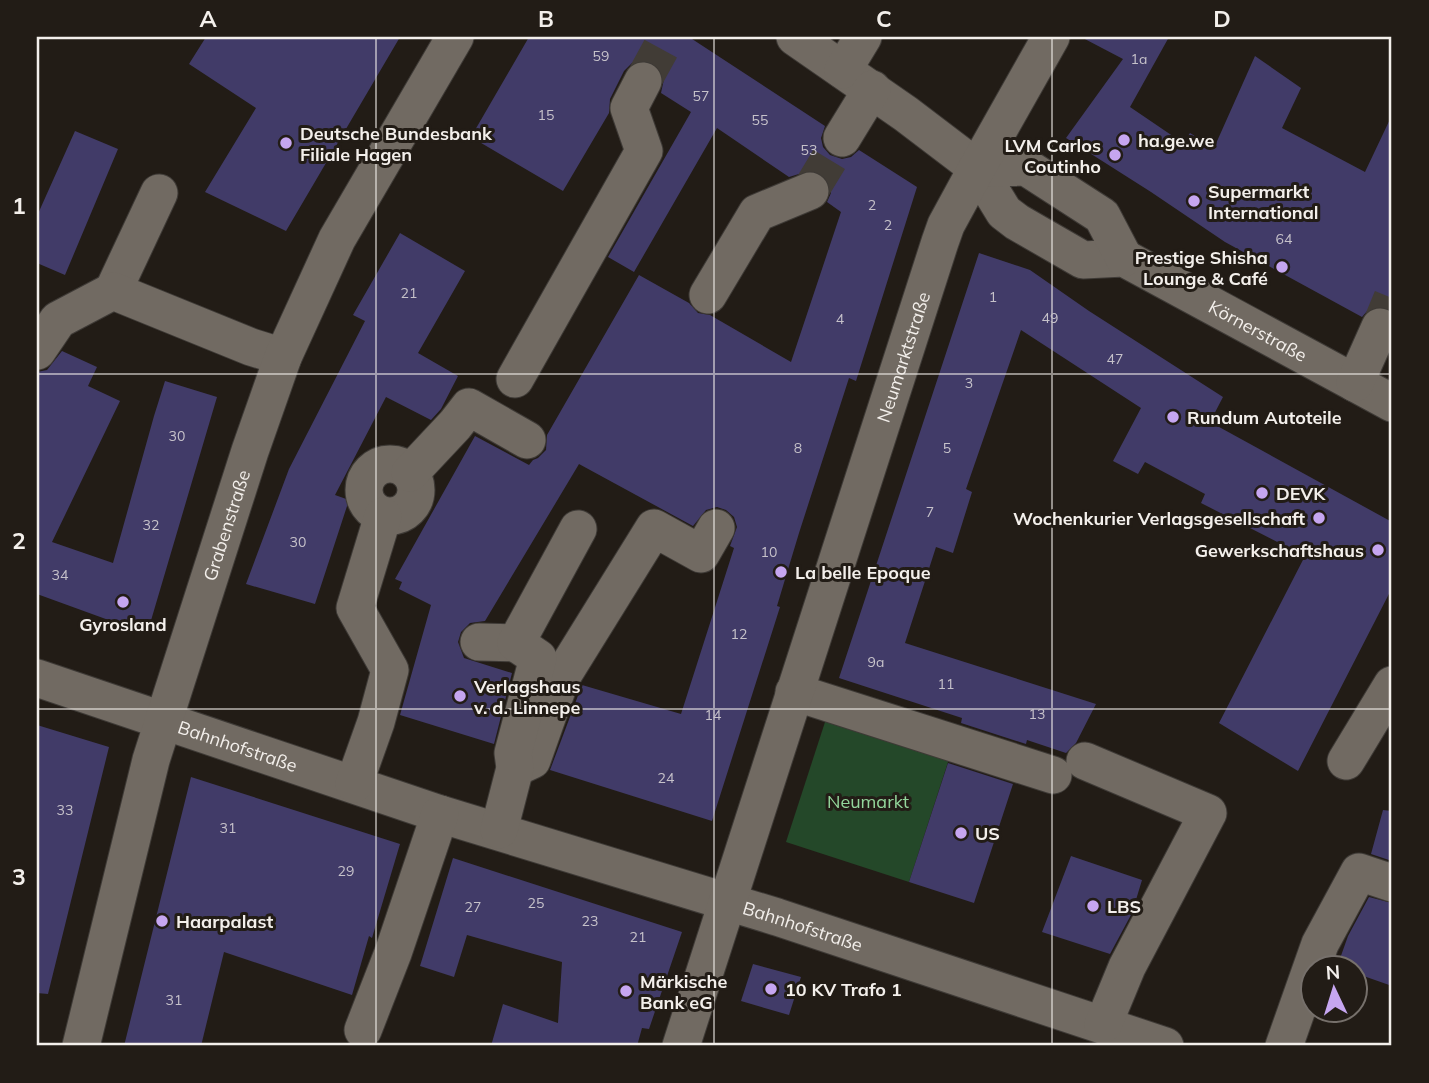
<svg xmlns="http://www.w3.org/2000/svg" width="1429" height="1083" viewBox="0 0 1429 1083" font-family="Mulish,sans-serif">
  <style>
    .green { fill: #244829 }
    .building { fill: #413b68 }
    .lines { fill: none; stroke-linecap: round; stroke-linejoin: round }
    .minor-tunnel { stroke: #413c36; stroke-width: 37; stroke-dasharray: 37 18; stroke-linecap: butt }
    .minor-casing { stroke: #3e3a36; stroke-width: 39 }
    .minor { stroke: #716a62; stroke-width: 37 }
    .grid { fill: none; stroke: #f3efeb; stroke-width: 2; stroke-opacity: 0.55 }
    .poi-dot { fill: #c6a6f0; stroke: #221c16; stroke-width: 2.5 }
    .labels { text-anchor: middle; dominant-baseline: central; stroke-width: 6; stroke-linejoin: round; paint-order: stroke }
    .number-label { font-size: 14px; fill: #c6c2ca }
    .poi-label { font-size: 18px; font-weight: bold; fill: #f3efeb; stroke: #221c16; text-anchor: start }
    .street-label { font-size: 18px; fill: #f3efeb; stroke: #221c16 }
    .park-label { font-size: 18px; fill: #94d79c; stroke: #221c16 }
    .neatline { fill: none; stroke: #f3efeb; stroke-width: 2.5 }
    .grid-label { font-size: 23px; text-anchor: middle; font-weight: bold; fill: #f3efeb }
  </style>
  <rect width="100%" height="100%" fill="#221c16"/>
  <path class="green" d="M826 719 949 759 909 882 786 842Z"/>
  <path class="building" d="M206 37H400L286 231 205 192 256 108 189 64Z
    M529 37H689L825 126 821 138 823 147 830 155 842 159 851 157 859 150 917 187 856 381 849 378 799 533 777 606 780 607 712 821 550 770 582 685 681 714 734 548 730 546 737 527 734 517 726 510 717 507 706 510 693 526 579 464 485 621 470 623 461 632 458 642 464 658 512 673 494 744 400 715 431 605 399 589 402 582 395 579 475 436 529 465 533 460 538 458 546 450 547 435 639 275 689 303 698 313 710 315 791 362 841 212 827 202 831 193 830 184 822 174 812 170 789 177 717 128 634 272 608 257 691 112 661 93 664 79 660 69 653 63 643 60 632 63 624 71 610 99 609 113 563 191 471 137Z
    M1081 37H1169L1130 107 1183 143 1190 133 1214 148 1255 56 1301 88 1282 128 1365 172 1392 115V311L1377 306 1368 310 1362 317 1225 242 1151 192 1066 138 1123 59Z
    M75 131 118 149 65 275 37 263V216Z
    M400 233 465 271 418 353 458 376 441 409 431 420 386 397 335 495 349 500 315 604 246 584 289 469 365 321 353 315Z
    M979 253 1030 270 1089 311 1223 397 1210 422 1392 522V588L1298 771 1219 723 1305 556 1201 503 1205 494 1145 462 1138 474 1113 461 1141 408 1021 330 966 489 972 492 953 553 936 547 905 643 1096 704 1076 743 1066 753 1027 740 1026 744 961 723 962 718 839 678Z
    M62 351 97 367 88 386 120 401 52 542 113 563 154 416 165 381 217 397 147 634 37 594V372L47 370Z
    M37 725 109 747 48 994 37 993Z
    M948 763 1013 784 974 903 909 882Z
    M191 777 400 844 372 938 369 936 352 995 224 952 201 1046H124Z
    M1383 810 1392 811V861L1371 854Z
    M1071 856 1142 880 1132 913 1110 954 1042 932Z
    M453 858 682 932 649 1029 642 1028 637 1046H491L503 1004 558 1023 562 962 467 935 454 977 420 966Z
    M1369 897 1392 903V986L1355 973V968L1337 967 1348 936Z
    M753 964 801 977 789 1015 741 1001Z"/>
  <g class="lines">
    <path class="minor-tunnel" d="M643 81 667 37
      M810 191 842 138
      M1380 327 1392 298"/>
    <g class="minor-casing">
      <g id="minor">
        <path id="s1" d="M795 37 906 114 977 168 1004 212 1017 222 1083 260 1124 258 1392 403"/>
        <path d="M843 70 863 37"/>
        <path d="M842 138 872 89"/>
        <path d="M977 168 1026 167 1102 216 1124 258"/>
        <path d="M113 291 159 193"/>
        <path d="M708 295 757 213 810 191"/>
        <path d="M37 351 58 320 113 291 251 347 283 357"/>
        <path d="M515 379 644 151 629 108 643 81"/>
        <path d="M1355 383 1380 327"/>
        <circle cx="390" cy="490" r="26"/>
        <path d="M410 473 455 425 469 407 527 440"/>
        <path d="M479 642 516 643"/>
        <path id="s2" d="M37 678 440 814 777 917 1165 1046"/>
        <path d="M794 692 1053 775"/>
        <path d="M1085 761 1208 813 1127 967 1103 1025"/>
        <path d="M1346 761 1392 685"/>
        <path d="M515 768 532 760 561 678 654 528 701 554 716 528"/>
        <path d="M354 784 376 722 390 670 355 608 383 516"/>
        <path d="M499 830 515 768 513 753 538 658 516 643 578 529"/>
        <path d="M363 1030 393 953 440 814"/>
        <path id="s3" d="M81 1046 151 760 250 451 283 357 337 239 455 37"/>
        <path id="s4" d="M681 1046 940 242 946 225 977 168 1051 37"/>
        <path d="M1284 1046 1320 944 1359 872 1392 883"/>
      </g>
    </g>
    <use href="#minor" class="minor"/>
  </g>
  <path class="grid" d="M376 37V1046M714 37V1046M1052 37V1046M37 374H1392M37 709H1392"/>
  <g class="poi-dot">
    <circle cx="1124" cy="140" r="7"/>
    <circle cx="286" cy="143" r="7"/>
    <circle cx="1115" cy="155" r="7"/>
    <circle cx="1194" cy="201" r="7"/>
    <circle cx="1282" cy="267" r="7"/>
    <circle cx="1173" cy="417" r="7"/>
    <circle cx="1262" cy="493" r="7"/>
    <circle cx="1319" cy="518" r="7"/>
    <circle cx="1378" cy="550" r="7"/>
    <circle cx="781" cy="572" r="7"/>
    <circle cx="123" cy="602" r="7"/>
    <circle cx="460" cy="696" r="7"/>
    <circle cx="961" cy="833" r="7"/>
    <circle cx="1093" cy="906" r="7"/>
    <circle cx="162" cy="921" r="7"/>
    <circle cx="771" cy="989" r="7"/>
    <circle cx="626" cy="991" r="7"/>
  </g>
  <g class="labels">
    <g class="number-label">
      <text x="601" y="56">59</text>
      <text x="1139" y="59">1a</text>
      <text x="701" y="96">57</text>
      <text x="546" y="115">15</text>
      <text x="760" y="120">55</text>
      <text x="809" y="150">53</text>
      <text x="872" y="205">2</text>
      <text x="888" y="225">2</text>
      <text x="1284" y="239">64</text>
      <text x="409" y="293">21</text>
      <text x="993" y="297">1</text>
      <text x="1050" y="318">49</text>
      <text x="840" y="319">4</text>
      <text x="1115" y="359">47</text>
      <text x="969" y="383">3</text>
      <text x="177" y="436">30</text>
      <text x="798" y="448">8</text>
      <text x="947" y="448">5</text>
      <text x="930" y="512">7</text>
      <text x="151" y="525">32</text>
      <text x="298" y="542">30</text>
      <text x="769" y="552">10</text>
      <text x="60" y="575">34</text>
      <text x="739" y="634">12</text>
      <text x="876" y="662">9a</text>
      <text x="946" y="684">11</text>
      <text x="1037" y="714">13</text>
      <text x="713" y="715">14</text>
      <text x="666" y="778">24</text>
      <text x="65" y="810">33</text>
      <text x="228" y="828">31</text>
      <text x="346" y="871">29</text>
      <text x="536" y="903">25</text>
      <text x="473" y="907">27</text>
      <text x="590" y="921">23</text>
      <text x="638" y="937">21</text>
      <text x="174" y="1000">31</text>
    </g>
    <g class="poi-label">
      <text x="300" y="133">Deutsche Bundesbank<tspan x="300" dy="21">Filiale Hagen</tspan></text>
      <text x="1138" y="140">ha.ge.we</text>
      <text x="1101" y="145" text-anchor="end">LVM Carlos<tspan x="1101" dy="21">Coutinho</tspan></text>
      <text x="1208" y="191">Supermarkt<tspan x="1208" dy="21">International</tspan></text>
      <text x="1268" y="257" text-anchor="end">Prestige Shisha<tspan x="1268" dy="21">Lounge &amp; Café</tspan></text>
      <text x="1187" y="417">Rundum Autoteile</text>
      <text x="1276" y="493">DEVK</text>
      <text x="1305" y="518" text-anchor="end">Wochenkurier Verlagsgesellschaft</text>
      <text x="1364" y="550" text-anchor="end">Gewerkschaftshaus</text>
      <text x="795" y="572">La belle Epoque</text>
      <text x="123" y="624" text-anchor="middle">Gyrosland</text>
      <text x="474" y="686">Verlagshaus<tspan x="474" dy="21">v. d. Linnepe</tspan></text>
      <text x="975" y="833">US</text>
      <text x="1107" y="906">LBS</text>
      <text x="176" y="921">Haarpalast</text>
      <text x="640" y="981">Märkische<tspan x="640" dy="21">Bank eG</tspan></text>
      <text x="785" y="989">10 KV Trafo 1</text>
    </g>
    <g class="street-label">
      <text stroke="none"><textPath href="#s1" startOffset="562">Körnerstraße</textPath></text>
      <text stroke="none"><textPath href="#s4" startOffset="724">Neumarktstraße</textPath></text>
      <text stroke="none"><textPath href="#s3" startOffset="541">Grabenstraße</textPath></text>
      <text stroke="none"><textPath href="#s2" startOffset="212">Bahnhofstraße</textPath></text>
      <text stroke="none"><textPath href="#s2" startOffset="805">Bahnhofstraße</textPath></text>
    </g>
    <g class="park-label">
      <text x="868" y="801">Neumarkt</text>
    </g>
  </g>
  <rect width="1429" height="1083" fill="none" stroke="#221c16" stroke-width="77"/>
  <g transform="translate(1334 989) rotate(356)"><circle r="33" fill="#221c16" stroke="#76706b" stroke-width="2"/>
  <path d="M0-5L12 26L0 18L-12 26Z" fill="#c6a6f0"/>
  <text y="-10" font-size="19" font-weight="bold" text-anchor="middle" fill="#f3efeb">N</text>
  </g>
  <rect x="38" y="38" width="1352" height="1006" class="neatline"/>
  <g class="grid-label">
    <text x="208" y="27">A</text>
    <text x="546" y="27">B</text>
    <text x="884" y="27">C</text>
    <text x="1222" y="27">D</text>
    <text x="19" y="214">1</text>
    <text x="19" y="549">2</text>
    <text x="19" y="885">3</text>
  </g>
</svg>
